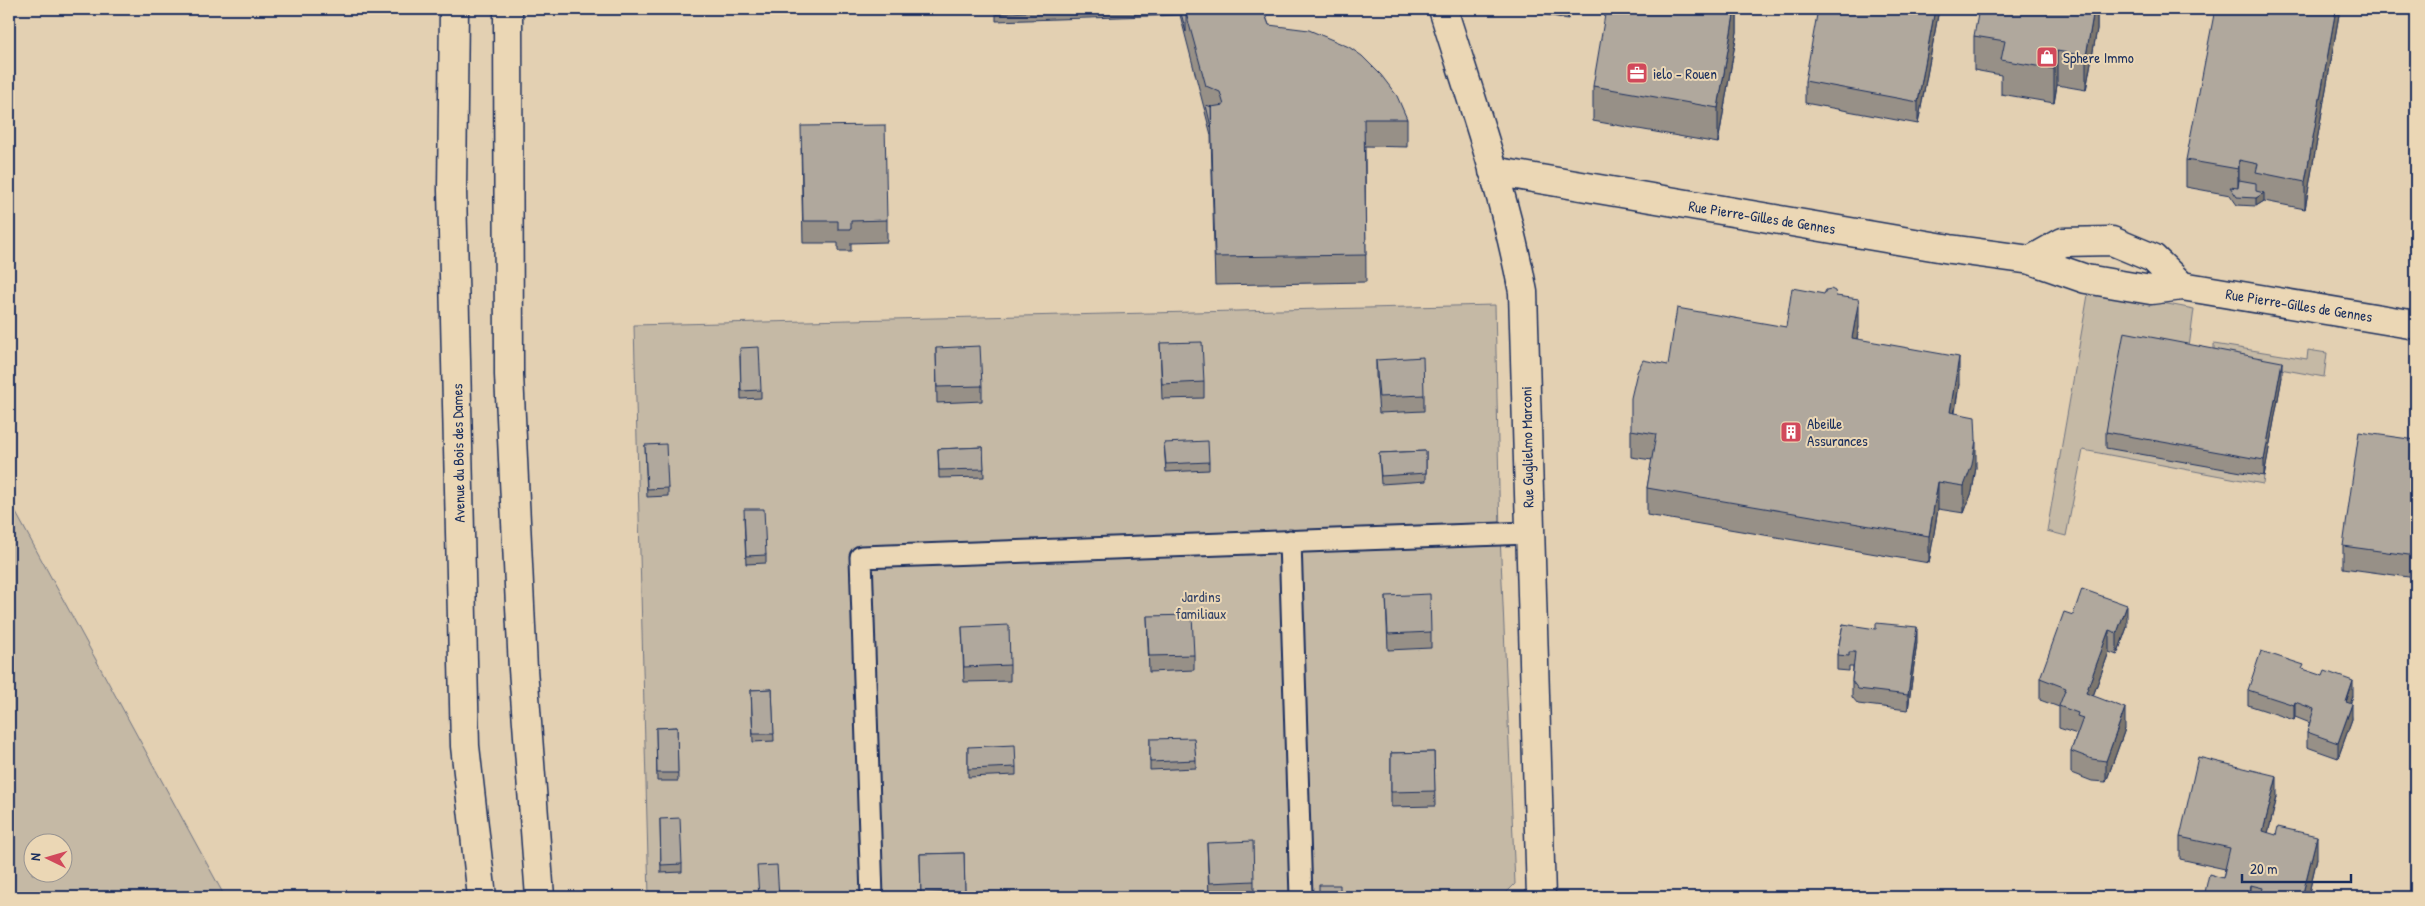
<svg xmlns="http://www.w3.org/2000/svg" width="2425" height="906" viewBox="0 0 2425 906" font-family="'Patrick Hand',sans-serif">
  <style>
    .green { fill: #c5b9a5; stroke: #707482; fill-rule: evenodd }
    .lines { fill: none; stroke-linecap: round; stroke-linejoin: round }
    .lane-casing { stroke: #1b2f5e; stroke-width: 25 }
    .street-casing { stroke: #1b2f5e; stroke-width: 31 }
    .highway-casing { stroke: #1b2f5e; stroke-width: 31 }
    .lane { stroke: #ebd7b5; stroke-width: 21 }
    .street { stroke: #ebd7b5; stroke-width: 28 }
    .highway { stroke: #ebd7b5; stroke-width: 28 }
    .wall { fill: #979087; stroke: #1b2f5e }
    .shaded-wall { fill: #7b766e; stroke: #1b2f5e }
    .building { fill: #b0a89d; stroke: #1b2f5e }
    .labels { text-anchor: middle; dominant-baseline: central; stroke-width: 4; stroke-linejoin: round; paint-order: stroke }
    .poi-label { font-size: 15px; fill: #1b2f5e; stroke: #ebd7b5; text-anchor: start }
    .street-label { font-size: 15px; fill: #1b2f5e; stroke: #ebd7b5 }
    .park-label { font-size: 15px; fill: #344469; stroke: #ebd7b5 }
  </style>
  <rect width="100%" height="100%" fill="#e3d0b2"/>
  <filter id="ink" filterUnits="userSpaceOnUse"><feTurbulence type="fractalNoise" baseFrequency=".02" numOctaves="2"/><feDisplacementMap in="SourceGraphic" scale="10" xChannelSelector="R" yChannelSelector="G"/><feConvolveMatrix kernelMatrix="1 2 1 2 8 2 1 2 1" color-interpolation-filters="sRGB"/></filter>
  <g filter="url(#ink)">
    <path class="green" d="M2089 289 2194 309 2188 355 2264 476 2263 484 2083 450 2066 536 2047 531Z
      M1495 305 1500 535 1515 884 1502 897H649L634 325Z
      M2214 344 2307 359 2308 350 2327 353 2324 377 2214 357Z
      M9 500 225 897H9ZM32 844H62V874H32Z"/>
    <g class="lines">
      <g class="lane-casing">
        <path id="lane" d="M1290 541 1301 897
          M872 897 861 557 1529 533"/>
      </g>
      <g class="street-casing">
        <path id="street" d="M1443 9C1472 102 1505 195 1523 292L1541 897
          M1493 171 1950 249 2031 260 2086 279 2151 290 2182 286 2416 325
          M2031 260 2063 242 2112 241 2153 258 2182 286"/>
      </g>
      <g class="highway-casing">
        <path id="highway" d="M454 9 452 190 465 746 482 897
          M508 9 509 375 523 669 540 897"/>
      </g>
      <use href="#lane" class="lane"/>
      <use href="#street" class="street"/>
      <use href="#highway" class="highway"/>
    </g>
    <path class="wall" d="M996 9H1267V11H1264L1269 25 1407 119V147L1365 146 1366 282 1215 285 1211 135 1180 15 996 21Z
      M1514 9H1570L1568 19Z
      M1737 9V32L1718 143 1593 121V86Z
      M1938 9V15L1918 124 1805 103V81Z
      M2097 9V29L2086 90 2057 85 2054 103 2001 94V75L1974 70V36Z
      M2340 9 2305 209 2264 201 2256 206 2237 205 2230 195 2186 187V160Z
      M801 148 887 220V242L851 243V251H838V243H803Z
      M1836 296 1859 327 1857 339 1959 384 1955 413 1976 467 1972 492 1964 513 1938 509 1929 563 1647 515V488L1652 460 1631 457V430L1668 365 1786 327Z
      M1160 343 1204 382V398L1162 399Z
      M936 348 982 386V401L937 403Z
      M740 356 761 390V398L741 399Z
      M1376 360 1424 395V411L1379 413 1376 376Z
      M2282 377 2264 476 2106 448V432Z
      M2416 440V578L2343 568V546Z
      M1164 443 1209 462V470L1166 472Z
      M645 445 668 488V496L647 497Z
      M983 447 984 477 939 478 938 449Z
      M1426 451V481L1381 484 1379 453Z
      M744 517 766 555V563L746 564Z
      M1386 596 1431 632V648L1388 650Z
      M2073 615 2127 627 2117 655 2109 652 2093 696 2125 729 2106 782 2092 781 2071 773V751L2077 734 2059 728V707L2040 700V678Z
      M1147 616 1194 655V670L1149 672Z
      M1843 624 1917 642 1908 710 1858 704 1852 697V681L1853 667H1849V671L1837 670V655Z
      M962 627 1010 665V681L964 682Z
      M2304 670 2353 696 2350 703 2352 719 2338 758 2307 747V732L2310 723 2295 717 2294 720 2248 705V690Z
      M772 689 774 741 753 742 751 690Z
      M677 727 678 781H657L656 728Z
      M1150 739 1196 760V768L1150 770Z
      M968 747 1016 767V775L968 777Z
      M1434 752 1435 806 1391 807V753Z
      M2277 797 2268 833 2317 858 2308 897H2204L2223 878 2225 869 2180 859V837Z
      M660 819 682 864V872L661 873Z
      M1207 843 1254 881V896L1209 897Z
      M964 853 965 897H921L920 854Z"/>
    <path class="shaded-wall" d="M1568 9H1570L1568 19Z
      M1735 9H1737V32L1718 143V108Z
      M1935 9H1938V15L1918 124V102Z
      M2094 9H2097V29L2086 90V56Z
      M2336 9H2340L2305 209V182Z
      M2057 51V85L2054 103V69Z
      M2239 160V188L2238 196V169Z
      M2264 193V201L2256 206V198Z
      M1859 299V327L1852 365V338Z
      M1959 357V384L1950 439V412Z
      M2282 362V377L2264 476V460Z
      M1976 440V467L1972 492 1964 513V486Z
      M1938 482V509L1929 563V536Z
      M2127 605V627L2117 655V633Z
      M1917 627V642L1908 710V695Z
      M2109 630V652L2086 715V693Z
      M2353 681V696L2346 717V702Z
      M2295 702V717L2294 720V705Z
      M2352 704V719L2338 758V743Z
      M2125 708V729L2106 782V761Z
      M2277 776V797L2263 853V831Z
      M2317 836V858L2308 897H2302Z
      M2251 885V897H2248Z"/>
    <path class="building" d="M996 9H1026V12L996 14Z
      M1180 9H1189L1190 12 1186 13V32Z
      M1194 9H1263L1269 25 1309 30 1349 47 1362 56 1381 75 1397 96 1407 119H1364L1366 255 1215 257 1211 107 1224 105 1220 92 1206 86 1186 13 1194 11Z
      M1606 9H1735L1718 108 1593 86Z
      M1818 9H1935L1918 102 1805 81Z
      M1979 9H2094L2086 56 2057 51 2054 69 2001 60 2005 41 1974 36Z
      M2215 9H2336L2305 182 2256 172 2258 164 2239 160 2238 169 2186 160Z
      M1206 105 1212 107 1211 127Z
      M885 125 887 220 851 221V229H838V221H803L801 126Z
      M2239 180 2256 183V191L2264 193 2256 198 2237 197 2230 187 2238 188Z
      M1792 288 1824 294 1826 290 1831 289 1835 291 1836 296 1859 299 1852 338 1959 357 1950 412 1975 417 1976 440 1972 465 1964 486 1938 482 1929 536 1647 488 1656 434 1631 430V398L1637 372 1643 360 1668 365 1677 308 1786 327Z
      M2124 332 2282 362 2264 460 2106 432Z
      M1202 342 1204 382 1162 384 1160 343Z
      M980 346 982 386 937 387 936 348Z
      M759 347 761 390 741 391 740 348Z
      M1423 357 1424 395 1379 397 1376 360Z
      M2359 432 2416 440V556L2343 546Z
      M1208 441 1209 462 1166 464 1164 443Z
      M666 444 668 488 647 489 645 445Z
      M983 447 984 469 939 470 938 449Z
      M1426 451V473L1381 476 1379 453Z
      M744 509H764L766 555 746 556Z
      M2082 589 2127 605 2117 633 2109 630 2086 693 2125 708 2106 761 2092 759 2071 751 2083 718 2077 716 2078 713 2059 706 2066 688 2040 678 2064 612 2073 615Z
      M1430 594 1431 632 1388 634 1386 596Z
      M1192 615 1194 655 1149 656 1147 616Z
      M1876 623 1917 627 1908 695 1858 689 1852 681 1855 652H1849V656L1837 655 1843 624 1876 629Z
      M1009 625 1010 665 964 667 962 627Z
      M2261 651 2304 665 2302 669 2323 676 2325 671 2353 681 2346 702 2352 704 2338 743 2307 732 2314 709 2295 702 2294 705 2248 690Z
      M772 689 774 734H753L751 690Z
      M677 727 678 773H657L656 728Z
      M1194 738 1196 760 1150 762V739Z
      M1015 745 1016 767 968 769V747Z
      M1434 752 1435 791 1391 792V753Z
      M2198 757 2277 776 2263 831 2276 835 2278 827 2317 836 2302 897H2287L2262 892 2263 888 2251 885 2248 897H2204L2209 874 2223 878 2230 848 2180 837Z
      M680 818 682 864 661 865 660 819Z
      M1253 841 1254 881 1209 883 1207 843Z
      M964 853 965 892 921 894 920 854Z
      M777 865 779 897H759L757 866Z
      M1319 885H1340V897H1319Z"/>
  </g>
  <defs>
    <g id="shop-square" transform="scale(1.125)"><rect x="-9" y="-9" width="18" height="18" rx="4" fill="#d1495b" stroke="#ebd7b5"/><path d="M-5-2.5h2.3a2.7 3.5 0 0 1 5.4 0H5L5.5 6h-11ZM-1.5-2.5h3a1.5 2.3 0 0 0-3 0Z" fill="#fff"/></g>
    <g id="office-square" transform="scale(1.125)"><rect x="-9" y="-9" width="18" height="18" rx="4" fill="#d1495b" stroke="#ebd7b5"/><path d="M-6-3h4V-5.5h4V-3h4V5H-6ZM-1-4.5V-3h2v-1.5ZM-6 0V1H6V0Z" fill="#fff"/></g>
    <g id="building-square" transform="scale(1.125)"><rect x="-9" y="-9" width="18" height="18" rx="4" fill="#d1495b" stroke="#ebd7b5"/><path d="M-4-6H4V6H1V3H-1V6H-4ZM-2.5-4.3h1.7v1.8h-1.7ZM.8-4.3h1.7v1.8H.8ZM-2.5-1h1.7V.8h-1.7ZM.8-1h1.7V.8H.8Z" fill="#fff"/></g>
  </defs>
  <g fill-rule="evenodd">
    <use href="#shop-square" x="2047" y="57"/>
    <use href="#office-square" x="1637" y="73"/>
    <use href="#building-square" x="1791" y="432"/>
  </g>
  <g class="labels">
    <g class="poi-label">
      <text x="2063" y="57">Sphere Immo</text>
      <text x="1653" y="73">ielo - Rouen</text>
      <text x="1807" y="423">Abeille<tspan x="1807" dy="17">Assurances</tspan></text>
    </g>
    <g class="street-label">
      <text transform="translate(1762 217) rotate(9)">Rue Pierre-Gilles de Gennes</text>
      <text transform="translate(2299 305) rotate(9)">Rue Pierre-Gilles de Gennes</text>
      <text transform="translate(1527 447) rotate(-91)">Rue Guglielmo Marconi</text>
      <text transform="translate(458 453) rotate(-91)">Avenue du Bois des Dames</text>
    </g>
    <g class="park-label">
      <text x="1201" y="596">Jardins<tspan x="1201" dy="17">familiaux</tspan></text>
    </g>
  </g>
  <rect width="2425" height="906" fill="none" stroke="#ebd7b5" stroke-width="30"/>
  <rect x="15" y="15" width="2395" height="876" fill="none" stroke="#1b2f5e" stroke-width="2" filter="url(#ink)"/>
  <g transform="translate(48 858) rotate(275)"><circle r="24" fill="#ebd7b5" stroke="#989492"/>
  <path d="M0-4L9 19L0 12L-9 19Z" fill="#d1495b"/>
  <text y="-8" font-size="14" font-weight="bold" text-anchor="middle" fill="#1b2f5e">N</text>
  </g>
  <path d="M2242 874v8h109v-8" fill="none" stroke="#1b2f5e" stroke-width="2.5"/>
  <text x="2250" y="874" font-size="15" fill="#1b2f5e" stroke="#ebd7b5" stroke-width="4" paint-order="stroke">20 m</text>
</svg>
